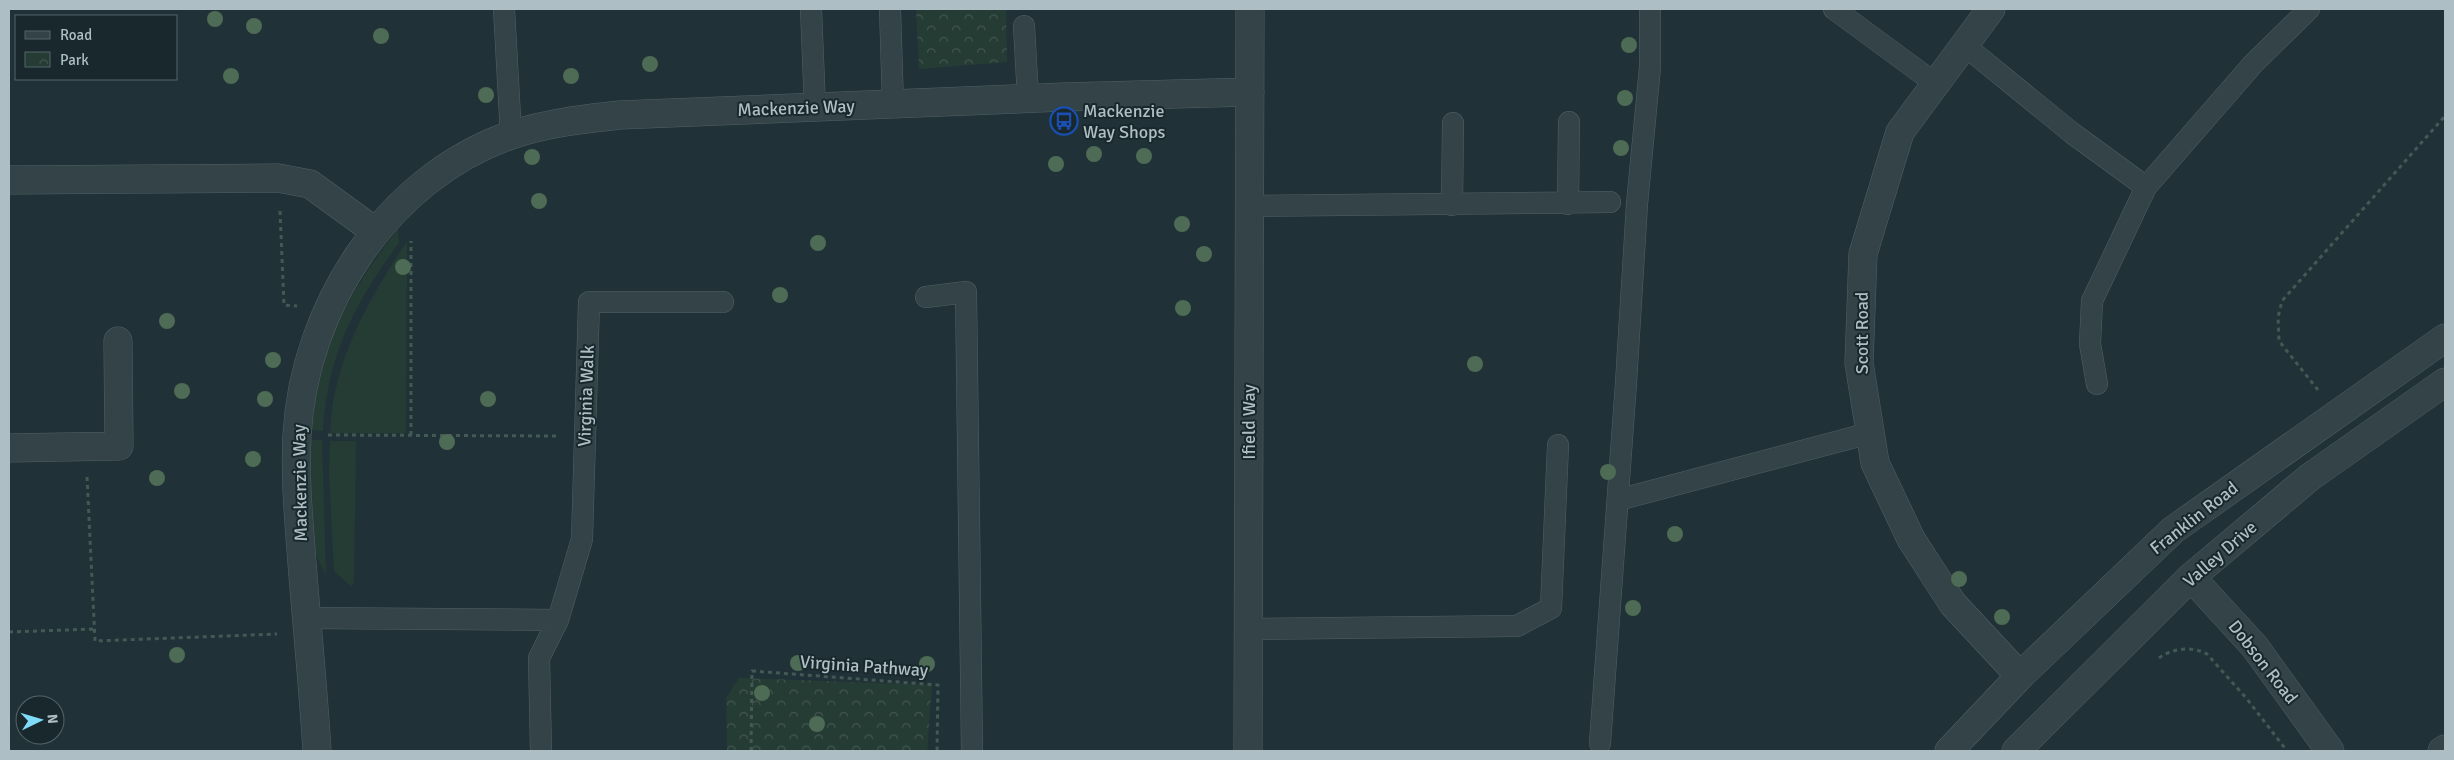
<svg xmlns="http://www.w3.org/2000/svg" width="2454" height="760" viewBox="0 0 2454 760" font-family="Signika,sans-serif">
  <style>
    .grass { fill: #253c34 }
    .park { fill: url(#park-crowns) }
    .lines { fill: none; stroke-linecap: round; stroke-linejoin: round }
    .service-casing { stroke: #516165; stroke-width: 22 }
    .minor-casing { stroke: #516165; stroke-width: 29 }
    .tertiary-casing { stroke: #516165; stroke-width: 29 }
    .path { stroke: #435954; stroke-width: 3; stroke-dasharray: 4 4; stroke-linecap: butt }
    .service { stroke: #334347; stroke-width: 21 }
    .minor { stroke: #334347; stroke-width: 28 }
    .tertiary { stroke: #334347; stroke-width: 28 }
    .tree { fill: #4e6b55 }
    .labels { text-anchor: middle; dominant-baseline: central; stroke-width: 4; stroke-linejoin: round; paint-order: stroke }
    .street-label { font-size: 18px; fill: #adbfc4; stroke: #19282c }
    .poi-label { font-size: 18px; fill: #adbfc4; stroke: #19282c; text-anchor: start }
  </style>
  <defs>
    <pattern id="park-crowns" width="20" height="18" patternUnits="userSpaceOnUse" patternTransform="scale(1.25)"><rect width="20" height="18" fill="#253c34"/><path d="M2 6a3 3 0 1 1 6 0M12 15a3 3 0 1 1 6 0" fill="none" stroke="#425650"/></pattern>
  </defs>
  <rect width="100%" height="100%" fill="#203237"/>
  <path class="grass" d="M398 229 399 243C355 302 327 356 323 431L309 430C320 345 346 296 398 229Z
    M407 241 406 433H330C333 360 368 301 407 241Z
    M310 440H322L326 575 314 550Z
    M330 441H356L354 581 352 587 334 571 329 472Z"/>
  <path class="park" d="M916 9H1006L1007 62 919 69Z
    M739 678 932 685 927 751H727L726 698Z"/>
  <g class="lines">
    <g class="service-casing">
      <path id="service" d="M504 9 511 135
        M811 9 815 107
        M890 9 893 104
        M1834 9 1936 84
        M1024 26 1028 98
        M1964 45 2072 133 2146 187
        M1568 204 1569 122
        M1452 205 1453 123
        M1249 206 1610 202
        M926 297 966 292 972 751
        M2097 384 2090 344 2092 301 2146 187 2253 64 2309 9
        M1618 500 1870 433
        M306 618 558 620 582 539 589 302H723
        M1249 629 1517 626 1551 608 1558 445
        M1600 743 1626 383 1637 204 1650 67V9
        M541 751 539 658 558 620"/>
    </g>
    <g class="minor-casing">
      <path id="minor" d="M1991 9 1900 132 1863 254 1859 363 1875 463 1911 539 1953 604 2020 676
        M9 180 278 178 310 184 376 232
        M9 448 119 446 118 341
        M2191 577 2255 647 2330 751
        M317 751C313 684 306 617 301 550 298 512 295 474 297 435 304 307 387 178 511 135 547 123 583 119 620 115L1064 97 1250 92
        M1248 751 1250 9
        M1949 751 2020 676 2173 530 2445 338
        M2442 751 2445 749"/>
    </g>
    <g class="tertiary-casing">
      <path id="tertiary" d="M2016 751 2191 577 2310 477 2445 382"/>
    </g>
    <path class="path" d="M280 211 284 305 297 306
      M2318 390 2279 341 2278 317 2282 301 2445 116
      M328 435 557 436
      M411 435V241
      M87 477 95 641 277 634
      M9 632 94 629
      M2159 658C2172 648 2193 646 2207 654L2247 699 2287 751
      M751 751 752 671 938 685 937 751"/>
    <use href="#service" class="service"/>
    <use href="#minor" class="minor"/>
    <use href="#tertiary" class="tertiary"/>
  </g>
  <g class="tree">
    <circle cx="215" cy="19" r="8"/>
    <circle cx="254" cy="26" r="8"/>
    <circle cx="381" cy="36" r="8"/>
    <circle cx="1629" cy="45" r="8"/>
    <circle cx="650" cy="64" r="8"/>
    <circle cx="231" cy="76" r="8"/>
    <circle cx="571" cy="76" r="8"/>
    <circle cx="486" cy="95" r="8"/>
    <circle cx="1625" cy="98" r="8"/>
    <circle cx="1621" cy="148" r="8"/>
    <circle cx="1094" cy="154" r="8"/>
    <circle cx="1144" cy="156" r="8"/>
    <circle cx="532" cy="157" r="8"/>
    <circle cx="1056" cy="164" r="8"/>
    <circle cx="539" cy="201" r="8"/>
    <circle cx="1182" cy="224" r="8"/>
    <circle cx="818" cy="243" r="8"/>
    <circle cx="1204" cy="254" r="8"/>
    <circle cx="403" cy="267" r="8"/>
    <circle cx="780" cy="295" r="8"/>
    <circle cx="1183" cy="308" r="8"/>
    <circle cx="167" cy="321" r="8"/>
    <circle cx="273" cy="360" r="8"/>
    <circle cx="1475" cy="364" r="8"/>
    <circle cx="182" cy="391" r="8"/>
    <circle cx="265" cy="399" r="8"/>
    <circle cx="488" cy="399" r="8"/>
    <circle cx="447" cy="442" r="8"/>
    <circle cx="253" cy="459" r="8"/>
    <circle cx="1608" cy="472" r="8"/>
    <circle cx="157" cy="478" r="8"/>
    <circle cx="1675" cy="534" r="8"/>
    <circle cx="1959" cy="579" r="8"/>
    <circle cx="1633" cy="608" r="8"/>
    <circle cx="2002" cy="617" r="8"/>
    <circle cx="177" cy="655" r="8"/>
    <circle cx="798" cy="663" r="8"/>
    <circle cx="927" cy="664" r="8"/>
    <circle cx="762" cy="693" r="8"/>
    <circle cx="817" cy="724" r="8"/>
  </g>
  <defs>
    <g id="bus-ring" transform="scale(1.4375)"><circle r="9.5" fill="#19282c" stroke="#1a4fb4" stroke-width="1.5"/><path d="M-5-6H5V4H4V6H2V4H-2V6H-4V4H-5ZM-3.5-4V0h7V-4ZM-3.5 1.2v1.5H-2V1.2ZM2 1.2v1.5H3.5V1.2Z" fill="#1a4fb4"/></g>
  </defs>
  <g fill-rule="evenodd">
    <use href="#bus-ring" x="1064" y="121"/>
  </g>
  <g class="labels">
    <g class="street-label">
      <text transform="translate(796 108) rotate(-2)">Mackenzie Way</text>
      <text transform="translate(1862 333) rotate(-90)">Scott Road</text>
      <text transform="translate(586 396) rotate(-88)">Virginia Walk</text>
      <text transform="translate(1249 422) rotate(-90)">Ifield Way</text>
      <text transform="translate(300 483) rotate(-91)">Mackenzie Way</text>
      <text transform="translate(2194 518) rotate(-38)">Franklin Road</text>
      <text transform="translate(2220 554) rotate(-41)">Valley Drive</text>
      <text transform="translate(2263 662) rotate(52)">Dobson Road</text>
      <text transform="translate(864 666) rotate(4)">Virginia Pathway</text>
    </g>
    <g class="poi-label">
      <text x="1083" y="111">Mackenzie<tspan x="1083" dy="21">Way Shops</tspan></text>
    </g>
  </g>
  <rect width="2454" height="760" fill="none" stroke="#adbfc4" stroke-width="20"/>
  <rect x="15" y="15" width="162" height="65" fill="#19282c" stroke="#546469"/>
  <rect x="25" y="31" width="25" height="8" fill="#334347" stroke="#546469"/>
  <text x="60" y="40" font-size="15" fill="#adbfc4">Road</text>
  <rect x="25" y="52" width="25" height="15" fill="url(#park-crowns)" stroke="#546469"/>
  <text x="60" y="65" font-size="15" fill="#adbfc4">Park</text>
  <g transform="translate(40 720) rotate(85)"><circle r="24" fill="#19282c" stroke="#546469"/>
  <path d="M0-4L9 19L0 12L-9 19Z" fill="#7fdbf8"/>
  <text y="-8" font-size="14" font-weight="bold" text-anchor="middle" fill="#adbfc4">N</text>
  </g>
</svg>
